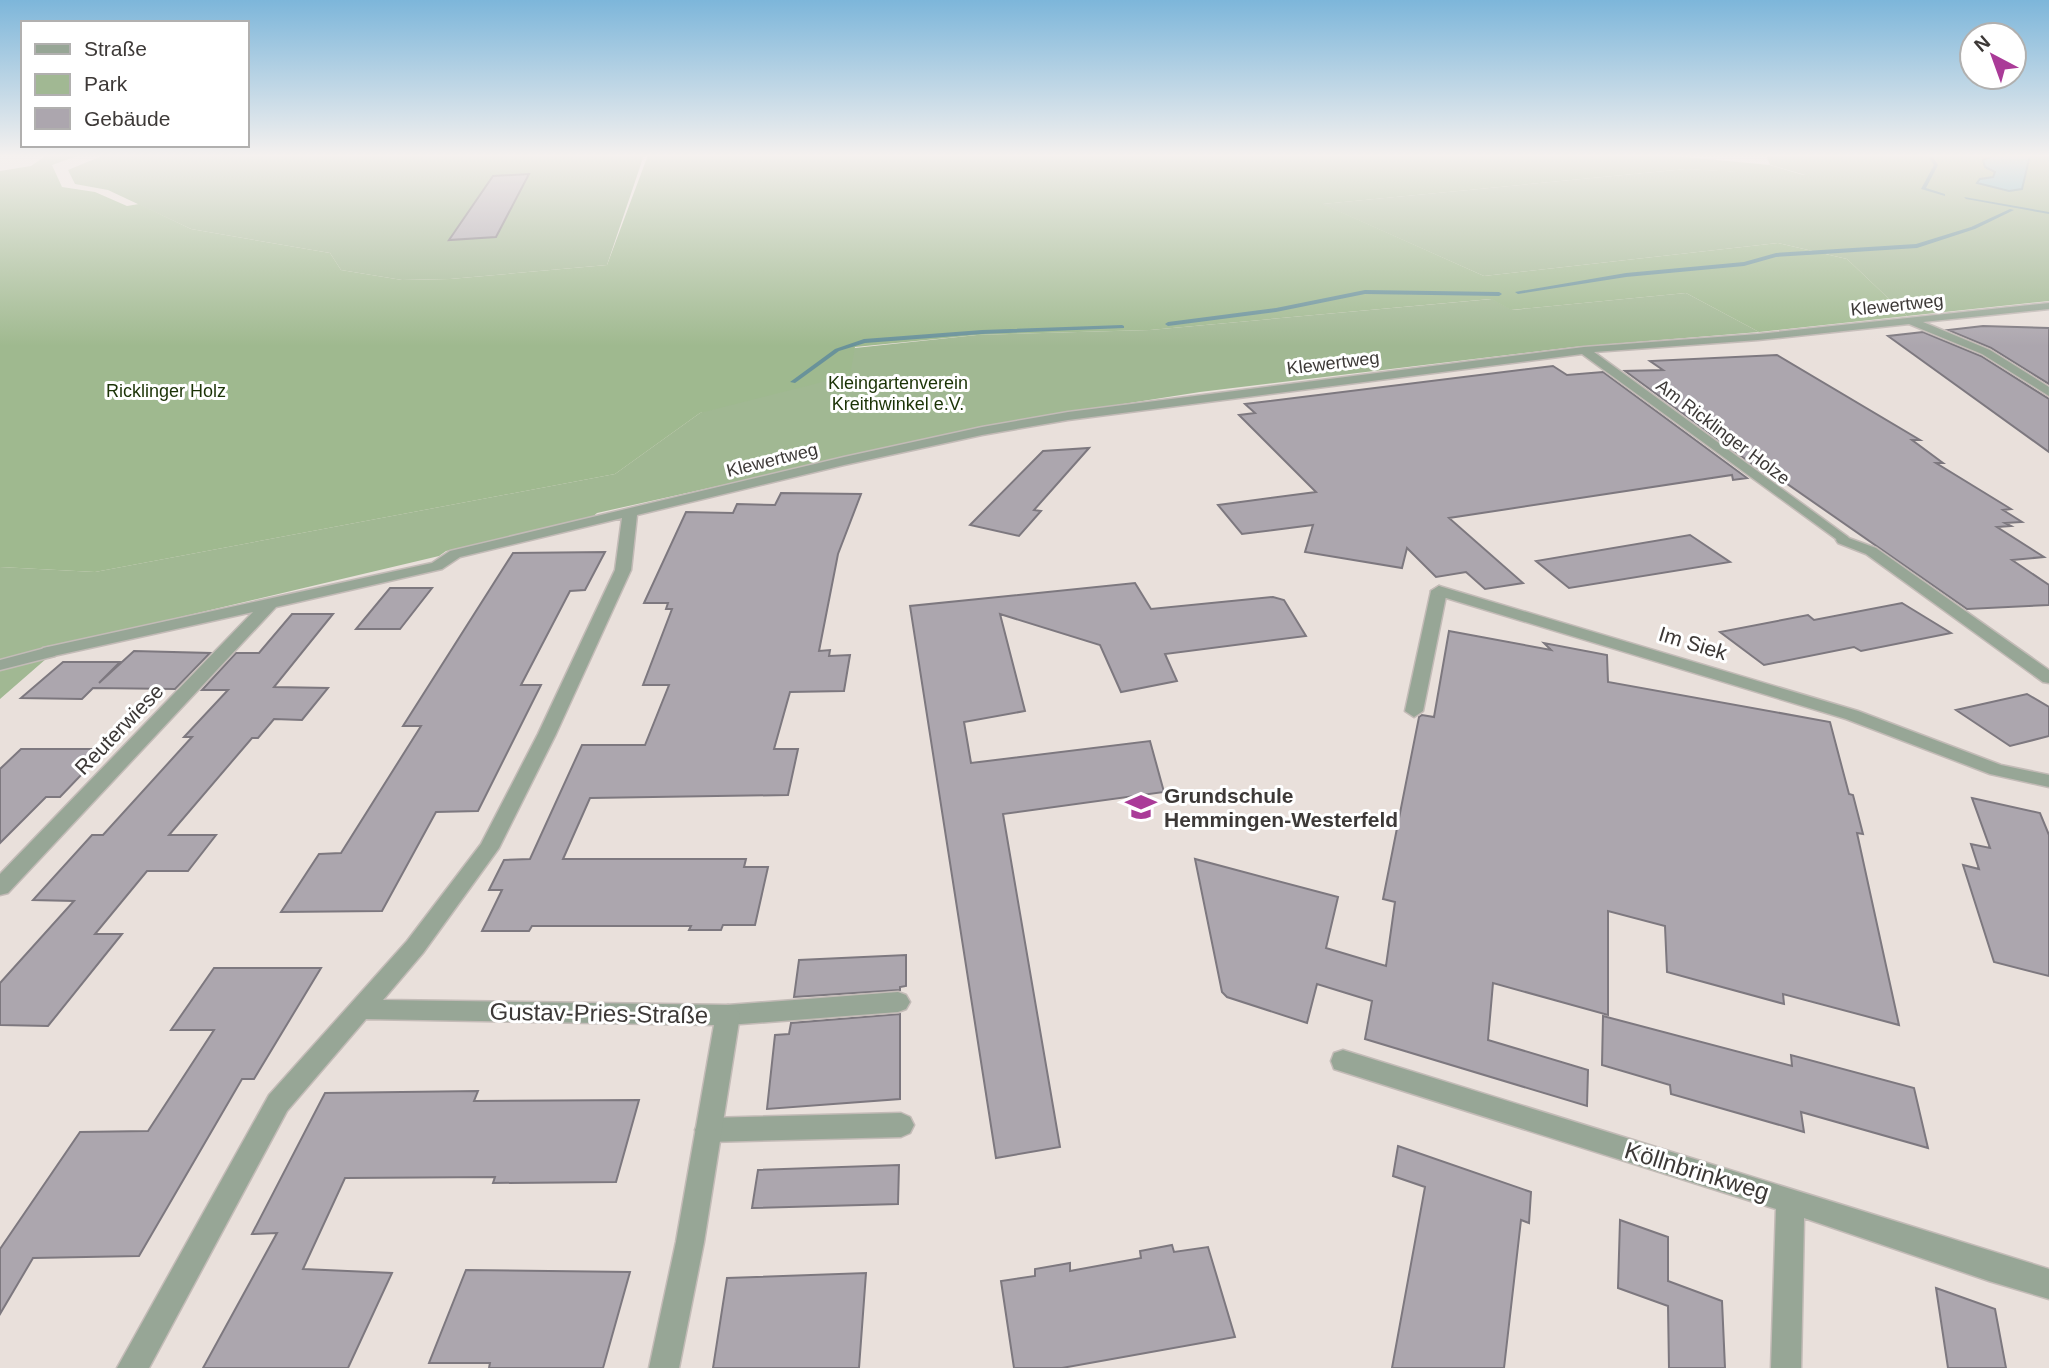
<svg xmlns="http://www.w3.org/2000/svg" width="2049" height="1368" viewBox="0 0 2049 1368" font-family="Helvetica,sans-serif">
  <style>
    .green { fill: #a1b893 }
    .forest { fill: #9fb98f }
    .water { fill: #7cb8c5; stroke: #69929a; stroke-width: 2 }
    .lines { fill: none; stroke-linecap: round; stroke-linejoin: round }
    .stream { fill: #69929a; fill-rule: evenodd }
    .building { fill: #aca6ae; stroke: #7d787f; stroke-width: 2 }
    .lane-casing { stroke: #c3bbb7; stroke-width: 3 }
    .street-casing { stroke: #c3bbb7; stroke-width: 3 }
    .lane { fill: #97a696; fill-rule: evenodd }
    .street { fill: #97a696; fill-rule: evenodd }
    .labels { text-anchor: middle; dominant-baseline: central; stroke-width: 6; stroke-linejoin: round; paint-order: stroke }
    .far-street-label { font-size: 18px; fill: #3d3937; stroke: #fff }
    .far-park-label { font-size: 18px; fill: #1b3306; stroke: #fff }
    .street-label { font-size: 21px; fill: #3d3937; stroke: #fff }
    .poi-label { font-size: 21px; font-weight: bold; fill: #3d3937; stroke: #fff; text-anchor: start }
    .near-street-label { font-size: 24px; fill: #3d3937; stroke: #fff }
  </style>
  <rect width="100%" height="100%" fill="#e9e0db"/>
  <path class="green" d="M104 155H644L607 265 450 279 402 280 341 270 330 253 191 229 108 190 75 184 68 170Z
    M1766 155H2049V301L1907 316 1847 259 1778 243 1484 276 1322 204 1686 169 1805 175 1770 165Z
    M1686 293 1759 332 1574 347 1200 392 995 424 597 513 591 518 446 551 439 556 62 645 0 699V567L95 572 615 474 700 413 855 348 977 335 1150 330 1492 299 1512 310Z"/>
  <path class="forest" d="M47 155H80L52 165 62 187 95 192 127 206 139 204 191 229 330 253 341 270 402 280 450 279 607 265 648 155H1664L1770 165 1807 176 1686 169 1323 204 1484 276 1778 243 1847 259 1907 316 1759 332 1686 293 1511 310 1491 299 1150 330 977 335 855 347 850 375 700 413 615 474 95 572 0 567V171L31 166Z"/>
  <path class="water" d="M1995 155H2030L2022 189 2009 191 1977 183 1980 179 1993 177 1995 172 1985 167 1983 160Z"/>
  <g class="lines">
    <path class="stream" d="M1927 155H1931L1938 165 1926 188 1945 194V196L1921 189 1934 165Z
      M1964 197 2049 212V214L1966 199Z
      M2010 209 2014 210 1975 229 1917 248 1776 257 1744 266 1626 277 1518 294 1515 292 1626 273 1744 262 1776 253 1916 244 1971 227Z
      M1365 290 1499 292 1502 294 1499 296 1365 294 1276 312 1168 326 1165 324 1168 322 1276 308Z
      M1122 325 1124 326V328L982 334 865 343 839 351 795 383 790 382 835 349 864 339 982 330Z"/>
  </g>
  <path class="building" d="M529 174 496 237 449 240 493 176Z
    M1983 326 2049 328V384L1991 348 1948 330Z
    M1923 332 1981 356 2049 399V452L1888 336Z
    M1777 355 1920 440H1912L1943 463H1936L2011 509 2003 510 2022 522 2005 523 2011 526 1997 527 2044 557 2012 560 2049 585V605L1967 609 1773 474 1767 475 1625 371 1663 370 1650 361Z
    M1553 366 1567 375 1603 372 1747 478 1733 480 1732 475 1449 518 1523 583 1485 589 1466 572 1436 577 1407 548 1402 568 1305 552 1313 525 1242 534 1218 505 1316 492 1239 415 1255 413 1245 404Z
    M1089 448 1034 510 1041 511 1019 536 970 525 1043 451Z
    M781 493 861 494 838 554 819 651 830 650 829 656 850 655 844 691 790 692 774 749H798L788 795 590 798 563 859H746L744 867H768L755 925H723L721 930H689L691 926H532L529 931H482L502 890H489L504 860 530 859 582 745H645L669 685H643L672 609H666L668 603H644L686 512 733 513 737 504 775 505Z
    M1690 535 1730 562 1569 588 1536 561Z
    M605 552 585 590 570 591 521 685H541L478 811 436 812 382 911 281 912 319 854 341 853 421 726H403L513 553Z
    M1135 583 1151 609 1273 597 1284 600 1306 636 1165 654 1177 681 1121 692 1100 645 1000 614 1025 711 964 722 971 763 1150 741 1164 792 1003 814 1060 1147 996 1158 910 606Z
    M390 588H432L400 629H356Z
    M1902 603 1951 633 1861 651 1854 647 1764 665 1720 632 1808 615 1814 620Z
    M292 614H333L274 687 328 688 302 720 274 719 258 738H252L169 835H216L188 871H147L95 934H122L48 1026 0 1025V983L74 901 33 900 92 835H103L192 737H184L228 690H202L236 653H259Z
    M1449 631 1551 650 1544 643 1607 655 1608 682 1830 722 1849 794 1853 795 1863 834 1857 833 1899 1025 1783 994 1784 1004 1667 972 1665 926 1608 911V1015L1493 983 1488 1040 1588 1070 1587 1106 1365 1039 1372 1001 1317 984 1307 1023 1227 997 1222 992 1195 859 1338 897 1326 948 1386 966 1395 902 1383 899 1419 717 1422 715 1434 717Z
    M134 651 210 653 175 689 93 688 82 699 21 698 63 662H120L99 683Z
    M2027 694 2049 707V736L2010 746 1956 710Z
    M21 749H106L60 797H46L0 843V769Z
    M1972 798 2040 813 2049 835V976L1994 962 1963 865 1979 869 1971 844 1990 848Z
    M906 955V986L900 987V990L794 997 799 960Z
    M214 968H321L254 1079H242L139 1256 33 1258 0 1314V1249L80 1132 148 1131 214 1030H171Z
    M900 1014V1099L767 1109 775 1035 789 1034 791 1023Z
    M1603 1016 1792 1066 1791 1055 1914 1088 1928 1148 1801 1112 1804 1132 1671 1094 1670 1085 1602 1065Z
    M478 1091 474 1101 639 1100 616 1182 493 1183 495 1177 345 1178 303 1269 392 1273 348 1368H203L277 1233 252 1234 325 1093Z
    M1398 1146 1531 1192 1529 1223 1521 1220 1504 1368H1392L1425 1187 1393 1176Z
    M899 1165 898 1204 752 1208 758 1170Z
    M1620 1220 1668 1237V1281L1722 1301 1725 1368H1669L1668 1306 1618 1288Z
    M1172 1245 1174 1252 1208 1247 1235 1337 1062 1368H1014L1001 1281 1035 1276V1269L1070 1263V1271L1141 1258 1140 1251Z
    M466 1270 630 1272 603 1368H489L490 1363H429Z
    M866 1273 859 1368H713L727 1278Z
    M1936 1288 1995 1309 2006 1368H1948Z"/>
  <g class="lines">
    <g class="lane-casing">
      <path id="lane" d="M1843 536 1876 548 2049 670V683L2043 682 1866 554 1838 543 1836 540 1838 537Z
        M1439 586 1447 591 1423 711 1414 717 1405 711 1431 591Z
        M49 647 55 648 57 652 55 656 0 670V660Z
        M898 992 906 995 910 1002 906 1009 898 1012 728 1025 720 1022 716 1015 720 1008 728 1005Z
        M901 1113 910 1117 914 1125 910 1133 901 1137 708 1142 699 1138 695 1130 699 1122 708 1118Z"/>
    </g>
    <g class="street-casing">
      <path id="street" d="M2049 303V309L1923 322 1990 350 2049 387V396L1982 354 1909 324 1758 340 1594 352 1848 537 1850 540 1848 543 1843 544 1582 354 1068 420 982 435 844 465 637 515 631 570 556 734 499 848 423 953 383 1000 728 1005 736 1008 740 1015 704 1242 679 1368H649L676 1242 714 1025 366 1019 287 1111 149 1368H117L269 1095 407 941 481 844 538 734 615 570 622 518 460 557 442 569 276 607 8 893 0 895V874L253 612 49 657 43 656 41 652 43 648 432 563 450 551 844 457 982 427 1068 412 1584 347 1758 334Z
        M1439 586 1858 711 2001 765 2049 775V787L1990 774 1846 719 1433 594 1431 591Z
        M1343 1050 2049 1269V1299L1989 1281 1804 1218 1801 1368H1771L1776 1209 1334 1069 1331 1061 1334 1053Z"/>
    </g>
    <use href="#lane" class="lane"/>
    <use href="#street" class="street"/>
  </g>
  <linearGradient id="sky" x2="0" y2="1"><stop stop-color="#7db6da"/><stop offset="0.45" stop-color="#f5f1ef"/><stop offset="1" stop-color="#f5f1ef" stop-opacity="0"/></linearGradient>
  <rect width="2049" height="346" fill="url(#sky)"/>
  <defs>
    <g id="school-bare" transform="scale(2.415)"><path d="M0-5L7-2L0 1L-7-2ZM-4 1L0 2.5L4 1V4Q0 6-4 4Z" fill="#aa3b98" stroke="#fff" stroke-width="2.5" paint-order="stroke"/></g>
  </defs>
  <g fill-rule="evenodd">
    <use href="#school-bare" x="1141" y="807"/>
  </g>
  <g class="labels">
    <g class="far-street-label">
      <text transform="translate(1897 305) rotate(-6)">Klewertweg</text>
      <text transform="translate(1333 363) rotate(-7)">Klewertweg</text>
      <text transform="translate(1723 432) rotate(37)">Am Ricklinger Holze</text>
      <text transform="translate(772 460) rotate(-14)">Klewertweg</text>
    </g>
    <g class="far-park-label">
      <text x="898" y="383">Kleingartenverein<tspan x="898" dy="21">Kreithwinkel e.V.</tspan></text>
      <text x="166" y="391">Ricklinger Holz</text>
    </g>
    <g class="street-label">
      <text transform="translate(1693 643) rotate(17)">Im Siek</text>
      <text transform="translate(119 729) rotate(-46)">Reuterwiese</text>
    </g>
    <g class="poi-label">
      <text x="1164" y="795">Grundschule<tspan x="1164" dy="24">Hemmingen-Westerfeld</tspan></text>
    </g>
    <g class="near-street-label">
      <text transform="translate(599 1013) rotate(1)">Gustav-Pries-Straße</text>
      <text transform="translate(1697 1171) rotate(17)">Köllnbrinkweg</text>
    </g>
  </g>
  <rect x="21" y="21" width="228" height="126" fill="#ffffff" stroke="#b1b0af" stroke-width="2"/>
  <rect x="35" y="44" width="35" height="10" fill="#97a696" stroke="#b1b0af" stroke-width="2"/>
  <text x="84" y="56" font-size="21" fill="#3d3937">Straße</text>
  <rect x="35" y="74" width="35" height="21" fill="#a1b893" stroke="#b1b0af" stroke-width="2"/>
  <text x="84" y="91" font-size="21" fill="#3d3937">Park</text>
  <rect x="35" y="108" width="35" height="21" fill="#aca6ae" stroke="#b1b0af" stroke-width="2"/>
  <text x="84" y="126" font-size="21" fill="#3d3937">Gebäude</text>
  <g transform="translate(1993 56) rotate(319)"><circle r="33" fill="#ffffff" stroke="#b1b0af" stroke-width="2"/>
  <path d="M0-5L12 26L0 18L-12 26Z" fill="#aa3b98"/>
  <text y="-10" font-size="19" font-weight="bold" text-anchor="middle" fill="#3d3937">N</text>
  </g>
</svg>
